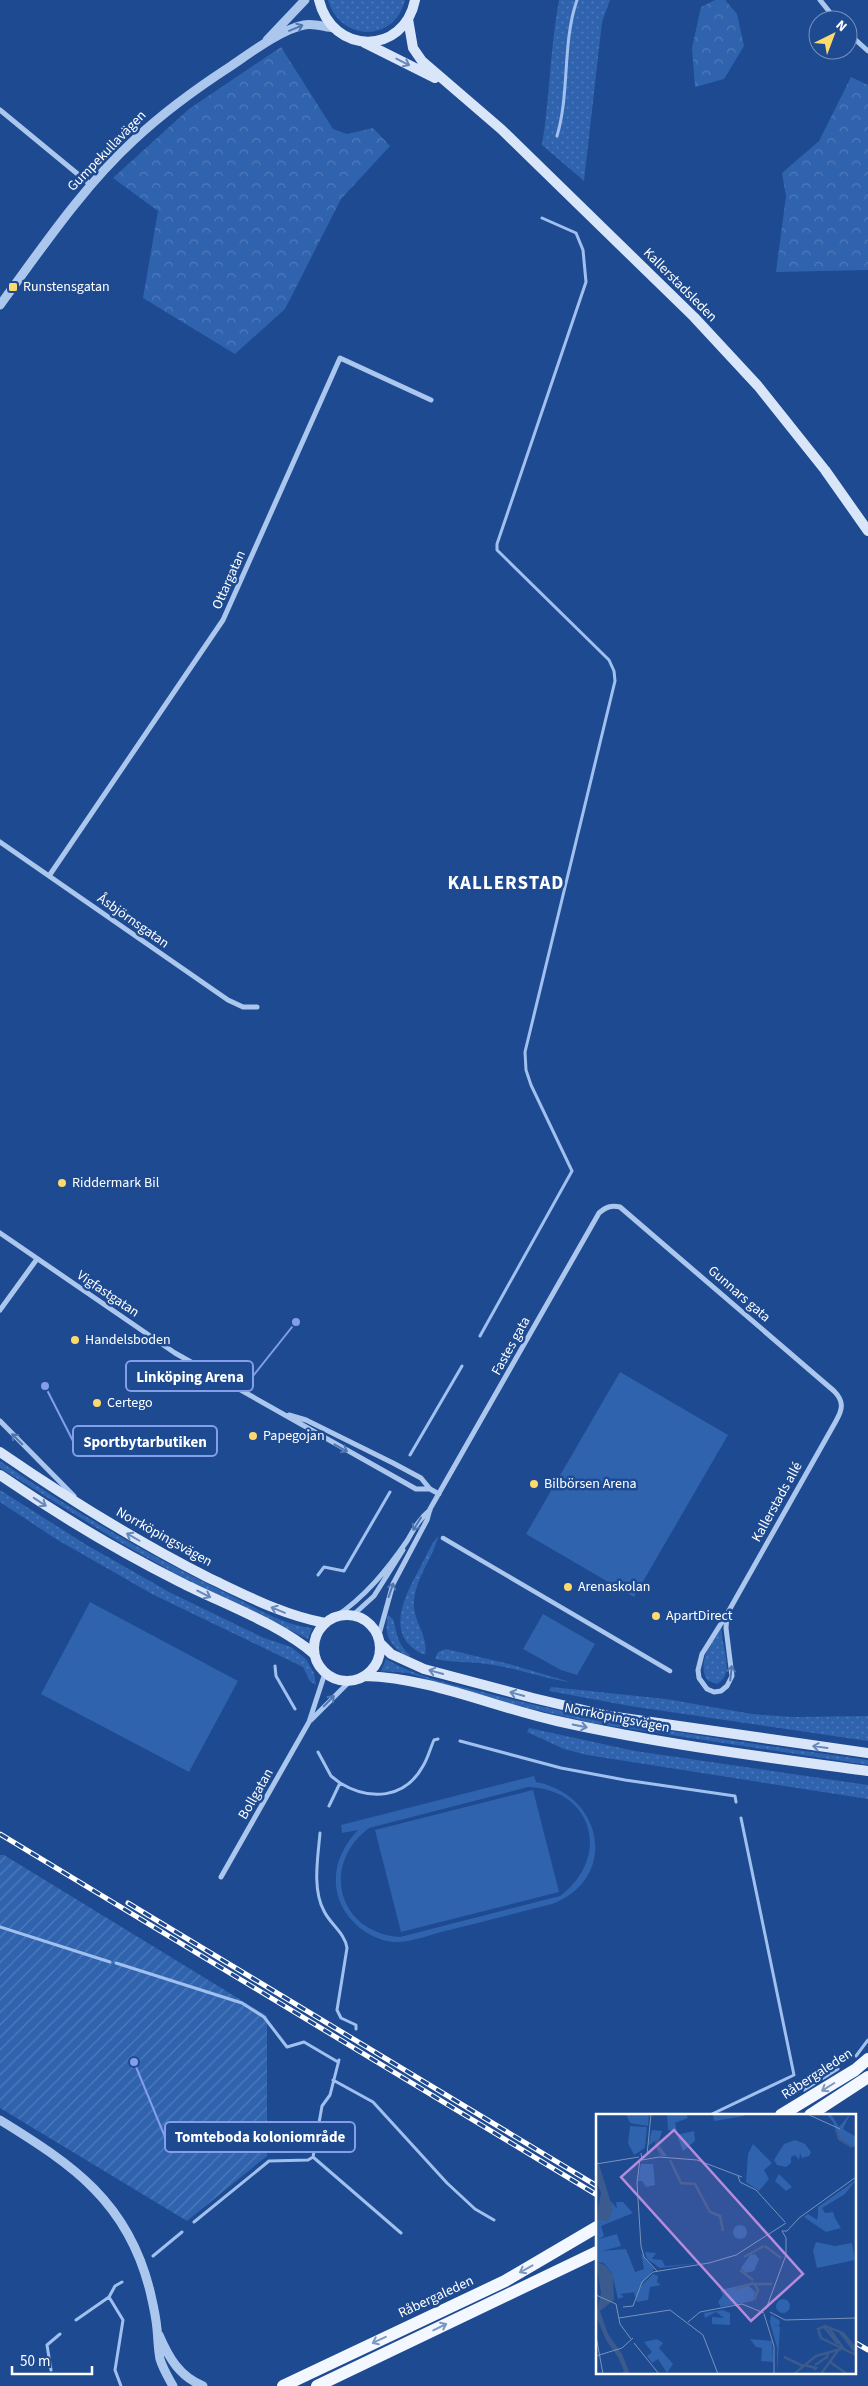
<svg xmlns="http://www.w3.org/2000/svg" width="868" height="2386" viewBox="0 0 868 2386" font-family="'Source Sans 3',sans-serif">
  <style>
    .grass { fill: url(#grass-dots) }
    .forest { fill: url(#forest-crowns) }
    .park { fill: #3063ae; fill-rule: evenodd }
    .garden { fill: url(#garden-furrows) }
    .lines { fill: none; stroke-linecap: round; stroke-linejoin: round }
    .stream { stroke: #a0c1ef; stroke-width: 3 }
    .pedestrian { stroke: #acc7ee; stroke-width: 4.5 }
    .minor { stroke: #acc7ee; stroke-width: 5 }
    .tertiary { stroke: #acc7ee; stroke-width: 9 }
    .secondary { stroke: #d9e6fa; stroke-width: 10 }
    .primary { stroke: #f3f7ff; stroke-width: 12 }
    .rail-casing { stroke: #fff; stroke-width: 5 }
    .rail { stroke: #1d4a90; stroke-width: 3; stroke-dasharray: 9; stroke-linecap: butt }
    .oneway { stroke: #4f76b1 }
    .oneway2 { stroke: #6888ba }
    .oneway3 { stroke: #7d98c2 }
    .poi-dot { fill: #fdda6b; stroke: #1d4a90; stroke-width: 2 }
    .labels { text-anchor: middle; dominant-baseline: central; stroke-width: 5; stroke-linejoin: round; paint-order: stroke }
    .street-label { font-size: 14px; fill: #fff; stroke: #1d4a90 }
    .poi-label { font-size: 14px; fill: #fff; stroke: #1d4a90; text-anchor: start }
    .district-label { font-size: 19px; font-weight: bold; letter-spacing: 1px; fill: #fff; stroke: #1d4a90 }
    .inset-river { fill: none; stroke: #3b5b8e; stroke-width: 2.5 }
    .inset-road { fill: none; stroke: #7792bc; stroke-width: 1 }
    .view { fill: #b68bdc; fill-opacity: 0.15; stroke: #b68bdc; stroke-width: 2.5 }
    .inset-edge { fill: none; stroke: #fff; stroke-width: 2.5 }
    .leader { fill: none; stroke: #839eea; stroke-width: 2 }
    .callout-dot { fill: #839eea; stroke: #1d4a90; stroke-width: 2 }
    .callout { fill: #1d4a90; stroke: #839eea; stroke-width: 2 }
    .callout-label { font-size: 15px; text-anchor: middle; font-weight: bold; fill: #fff }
  </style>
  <defs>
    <pattern id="grass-dots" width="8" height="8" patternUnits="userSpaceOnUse" patternTransform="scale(1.25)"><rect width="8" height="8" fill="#3063ae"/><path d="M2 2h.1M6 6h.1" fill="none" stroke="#4f7aba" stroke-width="1.8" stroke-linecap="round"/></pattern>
    <pattern id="forest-crowns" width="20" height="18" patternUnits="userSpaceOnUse" patternTransform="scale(1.25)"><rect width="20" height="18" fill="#3063ae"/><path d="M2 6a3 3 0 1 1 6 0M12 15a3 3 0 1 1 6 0" fill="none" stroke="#4f7aba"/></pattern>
    <pattern id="garden-furrows" width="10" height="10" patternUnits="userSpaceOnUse" patternTransform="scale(1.25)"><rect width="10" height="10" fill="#3063ae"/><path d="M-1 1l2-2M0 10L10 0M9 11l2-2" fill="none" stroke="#4f7aba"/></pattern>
  </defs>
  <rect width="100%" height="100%" fill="#1d4a90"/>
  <path class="grass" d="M328 0H405C395 43 340 42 328 0Z
    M559 0H610L602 22 584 181 542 145C550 97 550 48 559 0Z
    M0 1461C73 1511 148 1555 228 1594 254 1607 283 1625 312 1628L308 1639 176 1574 116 1540 0 1468Z
    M0 1490 85 1544 169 1592 264 1638 291 1647 306 1659 314 1673 316 1685 310 1681 303 1667 152 1594 56 1539 0 1502Z
    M438 1537C432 1560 415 1578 414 1603 413 1622 429 1636 425 1655 382 1637 405 1595 421 1566 426 1557 431 1543 438 1537Z
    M388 1615 393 1619C398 1635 396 1642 410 1655L409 1657C391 1648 383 1635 388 1615Z
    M722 1624C718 1642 738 1673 717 1684L707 1680C696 1662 713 1640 722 1624Z
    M446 1649 509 1664 570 1682C541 1678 514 1667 486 1664 469 1661 452 1663 435 1659L438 1652Z
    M386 1659C419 1679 461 1686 498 1696 619 1727 744 1742 868 1760V1765L592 1723 498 1701 408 1673 381 1671Z
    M551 1687 666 1699 752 1714 792 1717 868 1716V1741L630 1706 549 1691Z
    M529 1728 635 1751 868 1785V1799L587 1755 564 1749 527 1732Z"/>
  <path class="forest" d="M715 0H725L737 14 744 46 724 79 695 87 692 48 701 7Z
    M281 47 333 129 347 134 373 128 390 146 341 199 285 309 235 354 143 298 158 211 113 178 189 109Z
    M851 77 868 85V270L776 272 786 196 782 173 819 141Z"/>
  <path class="park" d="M620 1372 728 1435 634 1597 526 1534Z
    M90 1602 238 1681 189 1772 41 1694Z
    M543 1614 595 1644 577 1675 561 1670 523 1649Z
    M534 1776 536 1782C604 1795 619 1879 552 1904 517 1913 481 1922 445 1931 429 1935 410 1943 393 1942 368 1939 345 1920 338 1896 331 1871 341 1848 358 1830L342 1833 341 1825ZM528 1787C593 1789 612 1857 560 1896L400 1937C338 1933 320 1865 369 1828Z
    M533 1790 559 1892 401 1932 375 1830Z"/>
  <path class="garden" d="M0 1855H4L267 2016V2156L187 2221 0 2108Z"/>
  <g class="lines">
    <path class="stream" d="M557 136C570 92 562 43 577 0
      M480 1336 572 1171 531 1085 526 1070 525 1052 615 681 614 671 609 660 497 550V544L586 282 583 250 576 233 542 218
      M410 1455 462 1366
      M318 1575 324 1567 344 1571 390 1492
      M275 1666 276 1676 295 1709
      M460 1741 561 1768 625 1780 735 1796 736 1802
      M318 1752 331 1776 340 1783 329 1806
      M340 1783C370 1801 405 1799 423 1766 428 1758 430 1749 434 1740L438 1739
      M320 1833C318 1857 312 1889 324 1911 330 1924 345 1933 347 1948L337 2010 341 2018 356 2025V2029
      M0 1927 110 1962
      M116 1963 242 2003 264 2017 287 2047 304 2042 338 2062
      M856 2056 868 2040
      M333 2080 373 2102 447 2183 475 2209 494 2220
      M804 2090 838 2069
      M710 2115 794 2075 741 1818
      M313 2157 401 2233
      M194 2222 269 2161 308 2160 313 2157 322 2106 330 2095 339 2060
      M153 2256 182 2232
      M109 2297 123 2320 115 2370 121 2386
      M76 2320 109 2297 115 2286 122 2282
      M51 2370 47 2345 60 2334"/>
    <path class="pedestrian" d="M443 1538 670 1671"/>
    <path class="minor" d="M820 0 836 20
      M848 33 868 51
      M0 110 91 185
      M0 842 228 1000 243 1007H257
      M49 876 223 620 340 358 431 400
      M0 1233 175 1353 416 1489H430
      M0 1310 37 1259
      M289 1415 306 1420 393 1463 421 1478 430 1489 439 1494
      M0 1421 74 1496
      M352 1616 374 1596 403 1550
      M335 1617C365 1597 387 1570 407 1541 414 1529 419 1519 430 1510
      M378 1638 393 1584 427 1520 430 1509 599 1213C606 1207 611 1205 620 1207L834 1391C844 1401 843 1409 836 1421L727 1614 702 1654 698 1670 699 1678 707 1689 714 1692 721 1691 727 1686 732 1676 726 1628 727 1614
      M311 1720 350 1681
      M221 1877 309 1722 325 1673"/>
    <path class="tertiary" d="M267 40 305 0
      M0 305C42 248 82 188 134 140 164 112 197 88 231 66 250 53 282 29 304 25 314 23 324 27 334 28
      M0 2120C73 2165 128 2202 150 2291 153 2304 156 2316 157 2329 158 2339 158 2349 160 2359 163 2369 168 2377 173 2386
      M159 2335C169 2358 179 2376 203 2386"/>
    <path class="secondary" d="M319 0C332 55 404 56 415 0
      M408 19 413 48 422 61 501 129 694 317 758 386 825 470 868 531
      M363 42 435 78
      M0 1452C67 1498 136 1541 209 1578 247 1596 283 1615 325 1623
      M0 1475C57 1514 118 1551 180 1582 221 1603 280 1624 314 1654
      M314 1648a33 33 0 1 1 66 0a33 33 0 1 1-66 0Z
      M380 1643 391 1654 424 1669 533 1698 609 1716 868 1753
      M365 1676C431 1678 493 1707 557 1721 660 1744 764 1757 868 1771"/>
    <path class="primary" d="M781 2115 855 2070 868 2059
      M810 2115 868 2077
      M283 2386 505 2281 597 2227
      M317 2386 597 2252"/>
    <g class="rail-casing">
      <path id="rail" d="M0 1834 597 2195
        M128 1903 597 2186
        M854 2342 868 2350"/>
    </g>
    <use href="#rail" class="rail"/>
  </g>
  <defs><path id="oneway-shaft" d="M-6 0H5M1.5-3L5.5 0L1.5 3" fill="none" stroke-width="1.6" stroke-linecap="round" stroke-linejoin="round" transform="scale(1.25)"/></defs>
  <g class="oneway">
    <use href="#oneway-shaft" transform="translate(296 28) rotate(-23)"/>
    <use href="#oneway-shaft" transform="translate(17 1439) rotate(-135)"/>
    <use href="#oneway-shaft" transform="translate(341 1448) rotate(29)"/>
    <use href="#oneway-shaft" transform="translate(417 1524) rotate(122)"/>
    <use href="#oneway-shaft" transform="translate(391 1590) rotate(-71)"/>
    <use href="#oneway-shaft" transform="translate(731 1673) rotate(-84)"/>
    <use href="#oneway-shaft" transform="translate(329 1701) rotate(-46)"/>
  </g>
  <g class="oneway2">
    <use href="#oneway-shaft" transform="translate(403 62) rotate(27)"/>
    <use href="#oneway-shaft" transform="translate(40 1502) rotate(33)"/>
    <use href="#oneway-shaft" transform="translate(133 1537) rotate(-150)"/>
    <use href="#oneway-shaft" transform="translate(204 1594) rotate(27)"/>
    <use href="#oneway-shaft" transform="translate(278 1610) rotate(-158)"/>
    <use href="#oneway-shaft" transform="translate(436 1672) rotate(-165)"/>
    <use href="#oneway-shaft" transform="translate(517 1694) rotate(-165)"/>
    <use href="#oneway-shaft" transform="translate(580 1726) rotate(12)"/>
    <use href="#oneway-shaft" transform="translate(820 1747) rotate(-172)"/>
  </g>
  <g class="oneway3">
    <use href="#oneway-shaft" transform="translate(828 2087) rotate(148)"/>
    <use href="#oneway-shaft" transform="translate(526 2269) rotate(151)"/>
    <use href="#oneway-shaft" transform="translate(440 2327) rotate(-26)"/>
    <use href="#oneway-shaft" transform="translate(379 2340) rotate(155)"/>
  </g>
  <g class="poi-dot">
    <rect x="8" y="282" width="10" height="10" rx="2.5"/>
    <circle cx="62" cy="1183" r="5"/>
    <circle cx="75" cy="1340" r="5"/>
    <circle cx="97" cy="1403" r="5"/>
    <circle cx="253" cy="1436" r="5"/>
    <circle cx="534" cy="1484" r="5"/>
    <circle cx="568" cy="1587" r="5"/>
    <circle cx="656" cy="1616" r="5"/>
  </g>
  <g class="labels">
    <g class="street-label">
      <text transform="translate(107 151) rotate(-46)">Gumpekullavägen</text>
      <text transform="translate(680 285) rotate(45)">Kallerstadsleden</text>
      <text transform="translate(229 580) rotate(-66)">Ottargatan</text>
      <text transform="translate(133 921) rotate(35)">Åsbjörnsgatan</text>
      <text transform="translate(108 1294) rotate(34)">Vigfastgatan</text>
      <text transform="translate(739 1294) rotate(41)">Gunnars gata</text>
      <text transform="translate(511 1346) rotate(-61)">Fastes gata</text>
      <text transform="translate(777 1502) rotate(-61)">Kallerstads allé</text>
      <text transform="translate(164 1537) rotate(29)">Norrköpingsvägen</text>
      <text transform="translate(617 1718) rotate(11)">Norrköpingsvägen</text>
      <text transform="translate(256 1794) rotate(-60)">Bollgatan</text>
      <text transform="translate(817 2074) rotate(-33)">Råbergaleden</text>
      <text transform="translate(436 2297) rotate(-25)">Råbergaleden</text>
    </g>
    <g class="poi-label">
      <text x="23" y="287">Runstensgatan</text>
      <text x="72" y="1183">Riddermark Bil</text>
      <text x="85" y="1340">Handelsboden</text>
      <text x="107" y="1403">Certego</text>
      <text x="263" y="1436">Papegojan</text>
      <text x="544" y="1484">Bilbörsen Arena</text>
      <text x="578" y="1587">Arenaskolan</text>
      <text x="666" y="1616">ApartDirect</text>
    </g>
    <g class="district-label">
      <text x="506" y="883">KALLERSTAD</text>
    </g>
  </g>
  <g transform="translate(596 2114)">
    <rect width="260" height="260" fill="#1d4a90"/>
    <path d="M30 0H53L52 12 34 9ZM230 0H235L243 13 254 0 247 15 260 23V31L257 33 243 25 237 8ZM34 12 51 13 49 34 38 41 32 29ZM56 16 66 17 62 30 71 42H66L59 27 52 32ZM157 30 176 49 168 56 173 65 163 77 150 68 152 40ZM183 60 196 73 190 77 179 67ZM260 66 249 80 226 94 229 99 237 98 239 104 222 102V93ZM220 128 239 132 256 129 259 146 221 154 217 137ZM49 138 60 139 56 145 66 146 69 152 104 149 64 154 51 145ZM57 160 62 162 61 168 65 171 54 173 52 186 41 188 38 179ZM175 201 184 207 183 212 175 209 184 213 181 260V233L174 208ZM61 225 67 229 63 234 77 250 71 259 62 245 56 249 51 242 56 238 48 228Z" fill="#3063ae"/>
    <path d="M71 0H90L92 4 79 9 81 17 72 16ZM117 0H148V2L118 7ZM98 17 99 27 87 37 81 21ZM199 26 209 30 215 38 213 42 206 44 204 39 203 46 199 41 195 43V49L190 53 181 51 178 46 188 30ZM45 50H57L59 71 50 73 46 67H42ZM212 100 221 106 222 101 239 104 245 114 230 118 208 103ZM180 192a7 7 0 1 1 14 0a7 7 0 1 1-14 0ZM127 196 134 199V211L116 210V203L128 204 120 198 109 204 108 199ZM154 225 176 227 177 248 165 247 166 234 160 233Z" fill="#3063ae"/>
    <path d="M15 87 21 95 20 88H27L37 99 5 112 8 122 3 125 21 120 25 132 6 137 30 135 39 158 48 155 45 139 58 155 40 178 24 180 28 183 22 185 16 159 8 149 0 148V105L11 106 16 95ZM137 118a7 7 0 1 1 14 0a7 7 0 1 1-14 0ZM159 140 163 145 158 157 149 159 145 154 154 141Z" fill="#3063ae"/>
    <path d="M151 170 159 178 157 187 125 193 122 188 127 181 124 176Z" fill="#3063ae"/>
    <path d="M0 41 17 95 12 108 0 105 5 79 0 66ZM0 148 9 151 17 161 18 186 4 197 12 220 26 240 34 260H25L28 257 22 243 10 226 0 202 5 179Z" fill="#3b5b8e"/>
    <path class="inset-river" d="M240 15 243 25 256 33M61 25 60 31 66 41M74 46 85 69 99 70 114 98 124 102 127 117M169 132 185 144M148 143 168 132M144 156 157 166M159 170H176M139 175 158 169M158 186 162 176 158 169M228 213 242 230M232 213 248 235M244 218 260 239M260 235 247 219 229 212 222 215 225 224 260 241M188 243 207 252M234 248 251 260M208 251 220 254 218 256M219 251 231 243 232 238M198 260 220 242 245 235M225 260 243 235"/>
    <path class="inset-road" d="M211 0 244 15M45 39 46 46 63 43 101 46 146 63M51 41 55 0M44 45 41 69 45 132 48 143 61 157M0 50 43 43M142 62 144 68 160 76 189 108M186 117H191L203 104 260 63M0 166V182M0 181 20 190 24 210 35 225M27 193 37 192 46 168 57 158 113 149 140 141 190 109M170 195 190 141V124L186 117M174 198 189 206 260 204M168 200 178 232V260M23 204 74 196 107 221 122 260M92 208 104 198 146 190 168 199M0 222 7 260M38 229 63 260M0 242 26 234 37 224"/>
    <path class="view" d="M78 16 207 160 155 207 25 63Z"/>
    <rect width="260" height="260" class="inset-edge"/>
  </g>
  <path class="leader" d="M296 1322L253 1376M45 1386L73 1441M134 2062L165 2137"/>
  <g class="callout-dot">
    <circle cx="296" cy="1322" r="5"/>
    <circle cx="45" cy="1386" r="5"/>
    <circle cx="134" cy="2062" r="5"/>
  </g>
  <g class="callout">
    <rect x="126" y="1361" width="127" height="30" rx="5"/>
    <rect x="73" y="1426" width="144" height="30" rx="5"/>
    <rect x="165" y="2122" width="190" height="30" rx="5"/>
  </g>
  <g class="callout-label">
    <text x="190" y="1382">Linköping Arena</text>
    <text x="145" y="1447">Sportbytarbutiken</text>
    <text x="260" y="2142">Tomteboda koloniområde</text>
  </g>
  <g transform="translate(833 35) rotate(42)"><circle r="24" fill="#1d4a90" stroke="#7792bc"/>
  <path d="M0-4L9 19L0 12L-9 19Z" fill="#fdda6b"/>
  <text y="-8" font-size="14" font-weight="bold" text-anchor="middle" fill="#ffffff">N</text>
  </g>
  <path d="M12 2366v8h80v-8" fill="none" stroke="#ffffff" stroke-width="2.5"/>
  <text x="20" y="2366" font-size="15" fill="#ffffff" stroke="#1d4a90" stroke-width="4" paint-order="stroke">50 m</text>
</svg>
